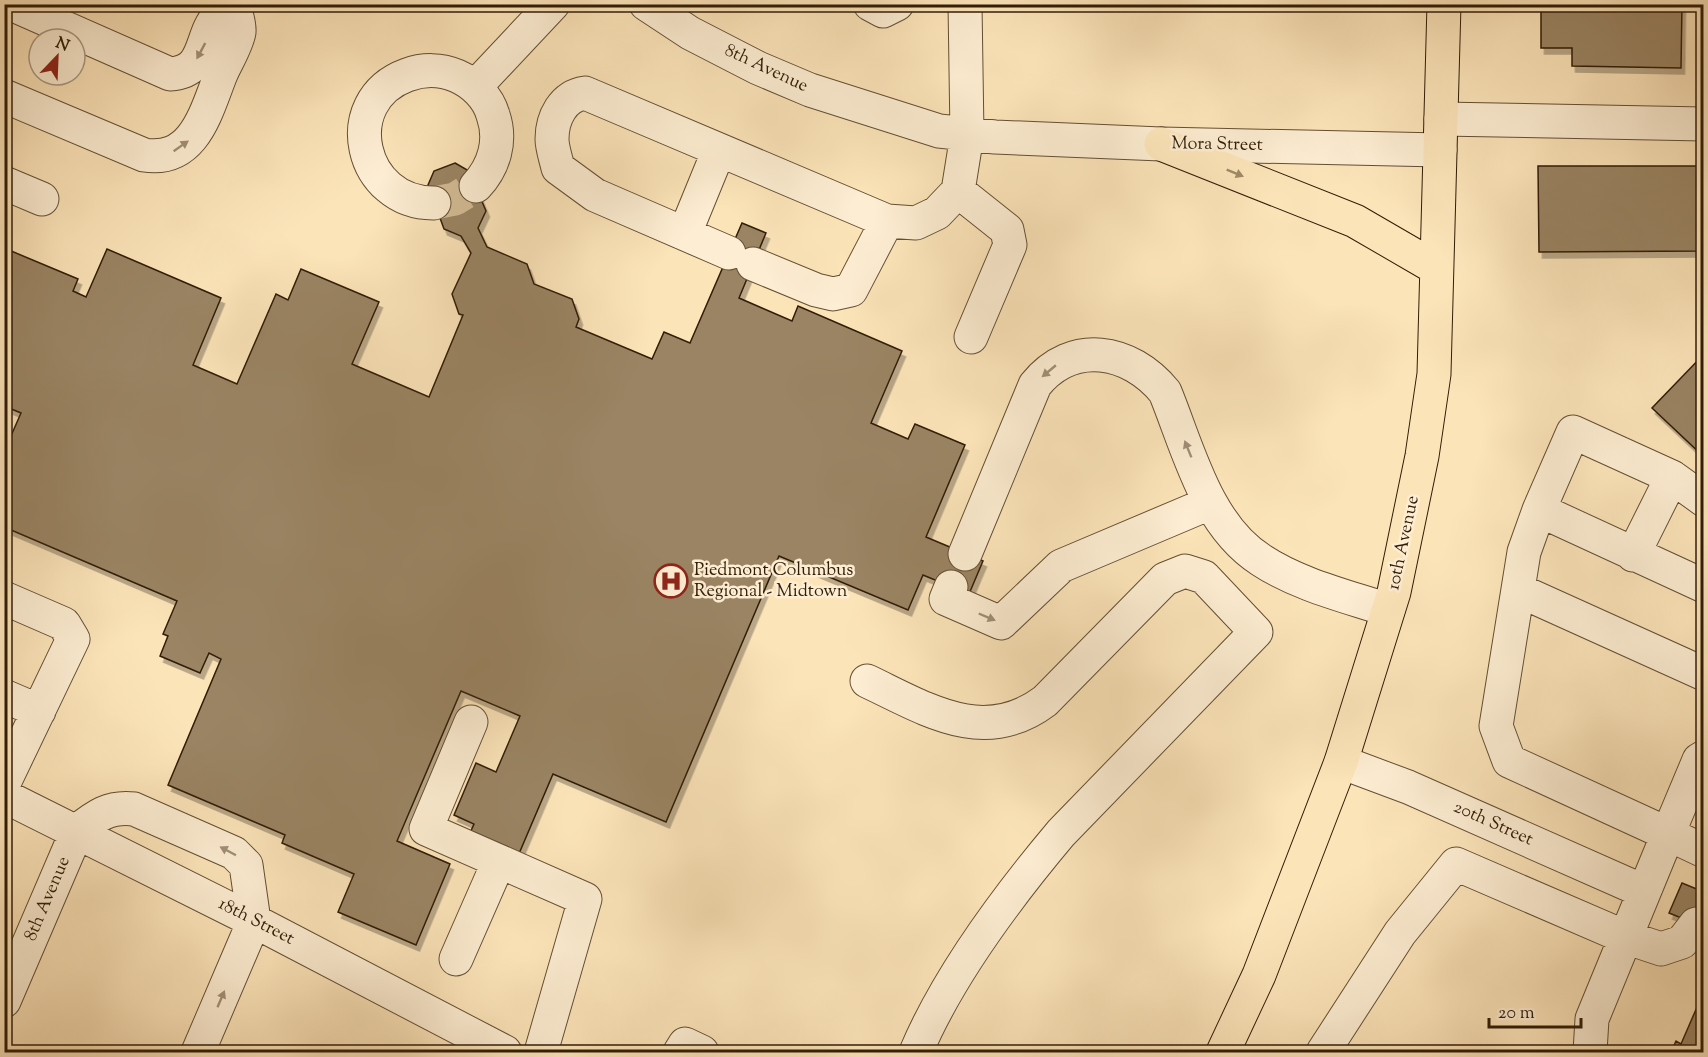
<svg xmlns="http://www.w3.org/2000/svg" width="1708" height="1057" viewBox="0 0 1708 1057" font-family="'Sorts Mill Goudy',serif">
  <style>
    .building { fill: #9a8464; stroke: #301d07; stroke-width: 1.5; filter: url(#shadow) }
    .lines { fill: none; stroke-linecap: round; stroke-linejoin: round }
    .minor-tunnel { stroke: #d3bc95; stroke-width: 33; stroke-dasharray: 33 16; stroke-linecap: butt }
    .minor-casing { stroke: #634f34; stroke-width: 35 }
    .major-casing { stroke: #301d07; stroke-width: 35 }
    .minor { stroke: #fdedd2; stroke-width: 33 }
    .major { stroke: #fce4b9; stroke-width: 33 }
    .oneway { fill: #a18f77 }
    .oneway2 { fill: #a08a69 }
    .labels { text-anchor: middle; dominant-baseline: central; stroke-width: 5; stroke-linejoin: round; paint-order: stroke }
    .street-label { font-size: 18px; fill: #301d07; stroke: #fdedd2 }
    .poi-label { font-size: 18px; fill: #301d07; stroke: #fdedd2; text-anchor: start }
  </style>
  <defs>
    <filter id="shadow"><feDropShadow dx="3.5" dy="6" stdDeviation="0" flood-color="#0004"/></filter>
  </defs>
  <rect width="100%" height="100%" fill="#fce4b9"/>
  <filter id="stains"><feTurbulence type="fractalNoise" baseFrequency=".00333" numOctaves="4"/><feColorMatrix values="0 0 0 0 .2 0 0 0 0 .09 0 0 0 0 .02 0 0 0 .5 -.17"/></filter>
  <radialGradient id="worn" r=".72"><stop offset=".6" stop-color="#630" stop-opacity="0"/><stop offset="1" stop-color="#630" stop-opacity=".3"/></radialGradient>
  <path class="building" d="M1541 4H1682L1681 68 1572 66V48H1541Z
    M455 163 469 171 486 211 478 228 487 247 527 264 534 284 572 299 579 319 576 327 652 359 664 332 690 343 742 223 766 233 739 298 792 321 798 306 902 351 871 423 908 439 915 424 965 445 926 537 983 561 969 594 923 575 908 610 779 556 666 822 553 774 518 856 469 835 474 824 454 815 476 763 496 772 520 716 461 691 397 841 450 864 416 945 338 912 354 874 282 843 285 835 168 785 221 659 209 653 200 673 160 656 168 636 163 634 177 601 4 527V452L21 413 4 406V248L78 279 73 291 86 297 107 249 221 298 193 365 237 384 276 294 288 300 301 269 379 302 352 364 429 397 463 315 459 314 452 294 471 253 461 236 444 229 428 185 434 171Z
    M1538 166H1699L1701 251 1539 252Z
    M1704 354V457L1652 408Z
    M1682 883 1704 892V927L1669 913Z
    M1704 991V1052H1671L1676 1041 1681 1044Z"/>
  <g class="lines">
    <path class="minor-tunnel" d="M434 203 455 199 476 186"/>
    <g class="minor-casing">
      <path id="minor" d="M11 4 170 74C208 72 199 36 218 16 222 12 229 9 234 5
        M646 4 690 33 758 68 810 90 939 131 995 137 1161 144 1440 150
        M870 4 883 11 897 4
        M475 87 553 4
        M4 96 144 155C195 163 206 111 221 74 226 62 237 45 239 32 240 23 235 13 234 4
        M1441 119 1704 124
        M4 183 42 199
        M958 191 1007 230 1010 245 971 337
        M434 203C360 204 336 101 407 75 423 69 441 69 457 76 473 83 488 97 493 115 502 141 494 167 476 186
        M685 233 719 150
        M729 253 595 195 558 168C556 159 552 148 552 139 552 118 563 96 585 93L887 221 916 223 937 213 958 191 967 135 965 4
        M753 264 816 290 833 294 851 290 887 221
        M1672 477 1704 500
        M1539 510 1524 552 1496 726 1509 761 1668 834 1699 760 1704 757
        M965 554 1035 385C1072 339 1130 349 1165 392 1188 448 1206 525 1261 560 1299 585 1346 596 1388 610
        M1633 555 1672 477 1573 432 1539 510 1704 586
        M951 587 946 599 1001 623 1061 566 1210 503
        M1518 590 1704 674
        M4 598 64 624 73 639 4 783
        M867 681C926 709 984 747 1045 701L1165 579 1185 571 1204 577 1256 632 1061 833C1008 896 948 976 916 1052
        M4 696 39 711
        M471 722 426 829 585 899 541 1052
        M1341 762 1408 787 1643 891
        M4 796 254 921 505 1052
        M456 959 499 861
        M4 1001 77 831C96 816 109 806 134 809L234 853 246 865 254 921 198 1052
        M680 1052 685 1044 702 1052
        M1323 1052 1400 933 1456 864 1625 937 1661 949 1682 942 1696 924
        M1590 1052 1592 1019 1668 834 1704 851"/>
    </g>
    <g class="major-casing">
      <path id="major" d="M1161 144 1355 221 1436 268
        M1223 1052 1259 975 1341 762 1394 592 1422 456 1434 374 1444 4"/>
    </g>
    <use href="#minor" class="minor"/>
    <use href="#major" class="major"/>
  </g>
  <defs><path id="oneway-solid" d="M-6-.8H1V-3.2L6.5 0L1 3.2V.8H-6Z" transform="scale(1.5)"/></defs>
  <g class="oneway">
    <use href="#oneway-solid" transform="translate(201 51) rotate(118)"/>
    <use href="#oneway-solid" transform="translate(181 146) rotate(-35)"/>
    <use href="#oneway-solid" transform="translate(1049 371) rotate(140)"/>
    <use href="#oneway-solid" transform="translate(1188 449) rotate(-112)"/>
    <use href="#oneway-solid" transform="translate(987 617) rotate(23)"/>
    <use href="#oneway-solid" transform="translate(228 851) rotate(-152)"/>
    <use href="#oneway-solid" transform="translate(221 999) rotate(-67)"/>
  </g>
  <use class="oneway2" href="#oneway-solid" transform="translate(1235 173) rotate(22)"/>
  <defs>
    <g id="hospital-ring" transform="scale(1.725)"><circle r="9.5" fill="#fdedd2" stroke="#8f2418" stroke-width="1.5"/><path d="M-5-5h3v3.5h4V-5h3V5h-3V1.5h-4V5h-3Z" fill="#8f2418"/></g>
  </defs>
  <g fill-rule="evenodd">
    <use href="#hospital-ring" x="671" y="581"/>
  </g>
  <g class="labels">
    <g class="street-label">
      <text transform="translate(766 69) rotate(25)">8th Avenue</text>
      <text transform="translate(1217 145) rotate(1)">Mora Street</text>
      <text transform="translate(1404 543) rotate(-78)">10th Avenue</text>
      <text transform="translate(1493 824) rotate(24)">20th Street</text>
      <text transform="translate(48 899) rotate(-67)">8th Avenue</text>
      <text transform="translate(256 922) rotate(27)">18th Street</text>
    </g>
    <g class="poi-label">
      <text x="694" y="571">Piedmont Columbus<tspan x="694" dy="21">Regional - Midtown</tspan></text>
    </g>
  </g>
  <rect width="1708" height="1057" fill="none" stroke="#fce4b9" stroke-width="24"/>
  <rect x="6" y="6" width="1696" height="1045" fill="none" stroke="#301d07" stroke-width="3"/>
  <rect x="12" y="12" width="1684" height="1033" fill="none" stroke="#301d07" stroke-width="1.5"/>
  <g transform="translate(57 57) rotate(23)"><circle r="28" fill="#fdedd2" stroke="#ab9a81" stroke-width="1.5"/>
  <path d="M0-4.5L10 22L0 15L-10 22Z" fill="#8f2418"/>
  <text y="-9" font-size="16" font-weight="bold" text-anchor="middle" fill="#301d07">N</text>
  </g>
  <path d="M1489 1018v9h92v-9" fill="none" stroke="#301d07" stroke-width="3"/>
  <text x="1498" y="1018" font-size="18" fill="#301d07" stroke="#fdedd2" stroke-width="4.5" paint-order="stroke">20 m</text>
  <rect width="100%" height="100%" filter="url(#stains)"/>
  <rect width="100%" height="100%" fill="url(#worn)"/>
</svg>
